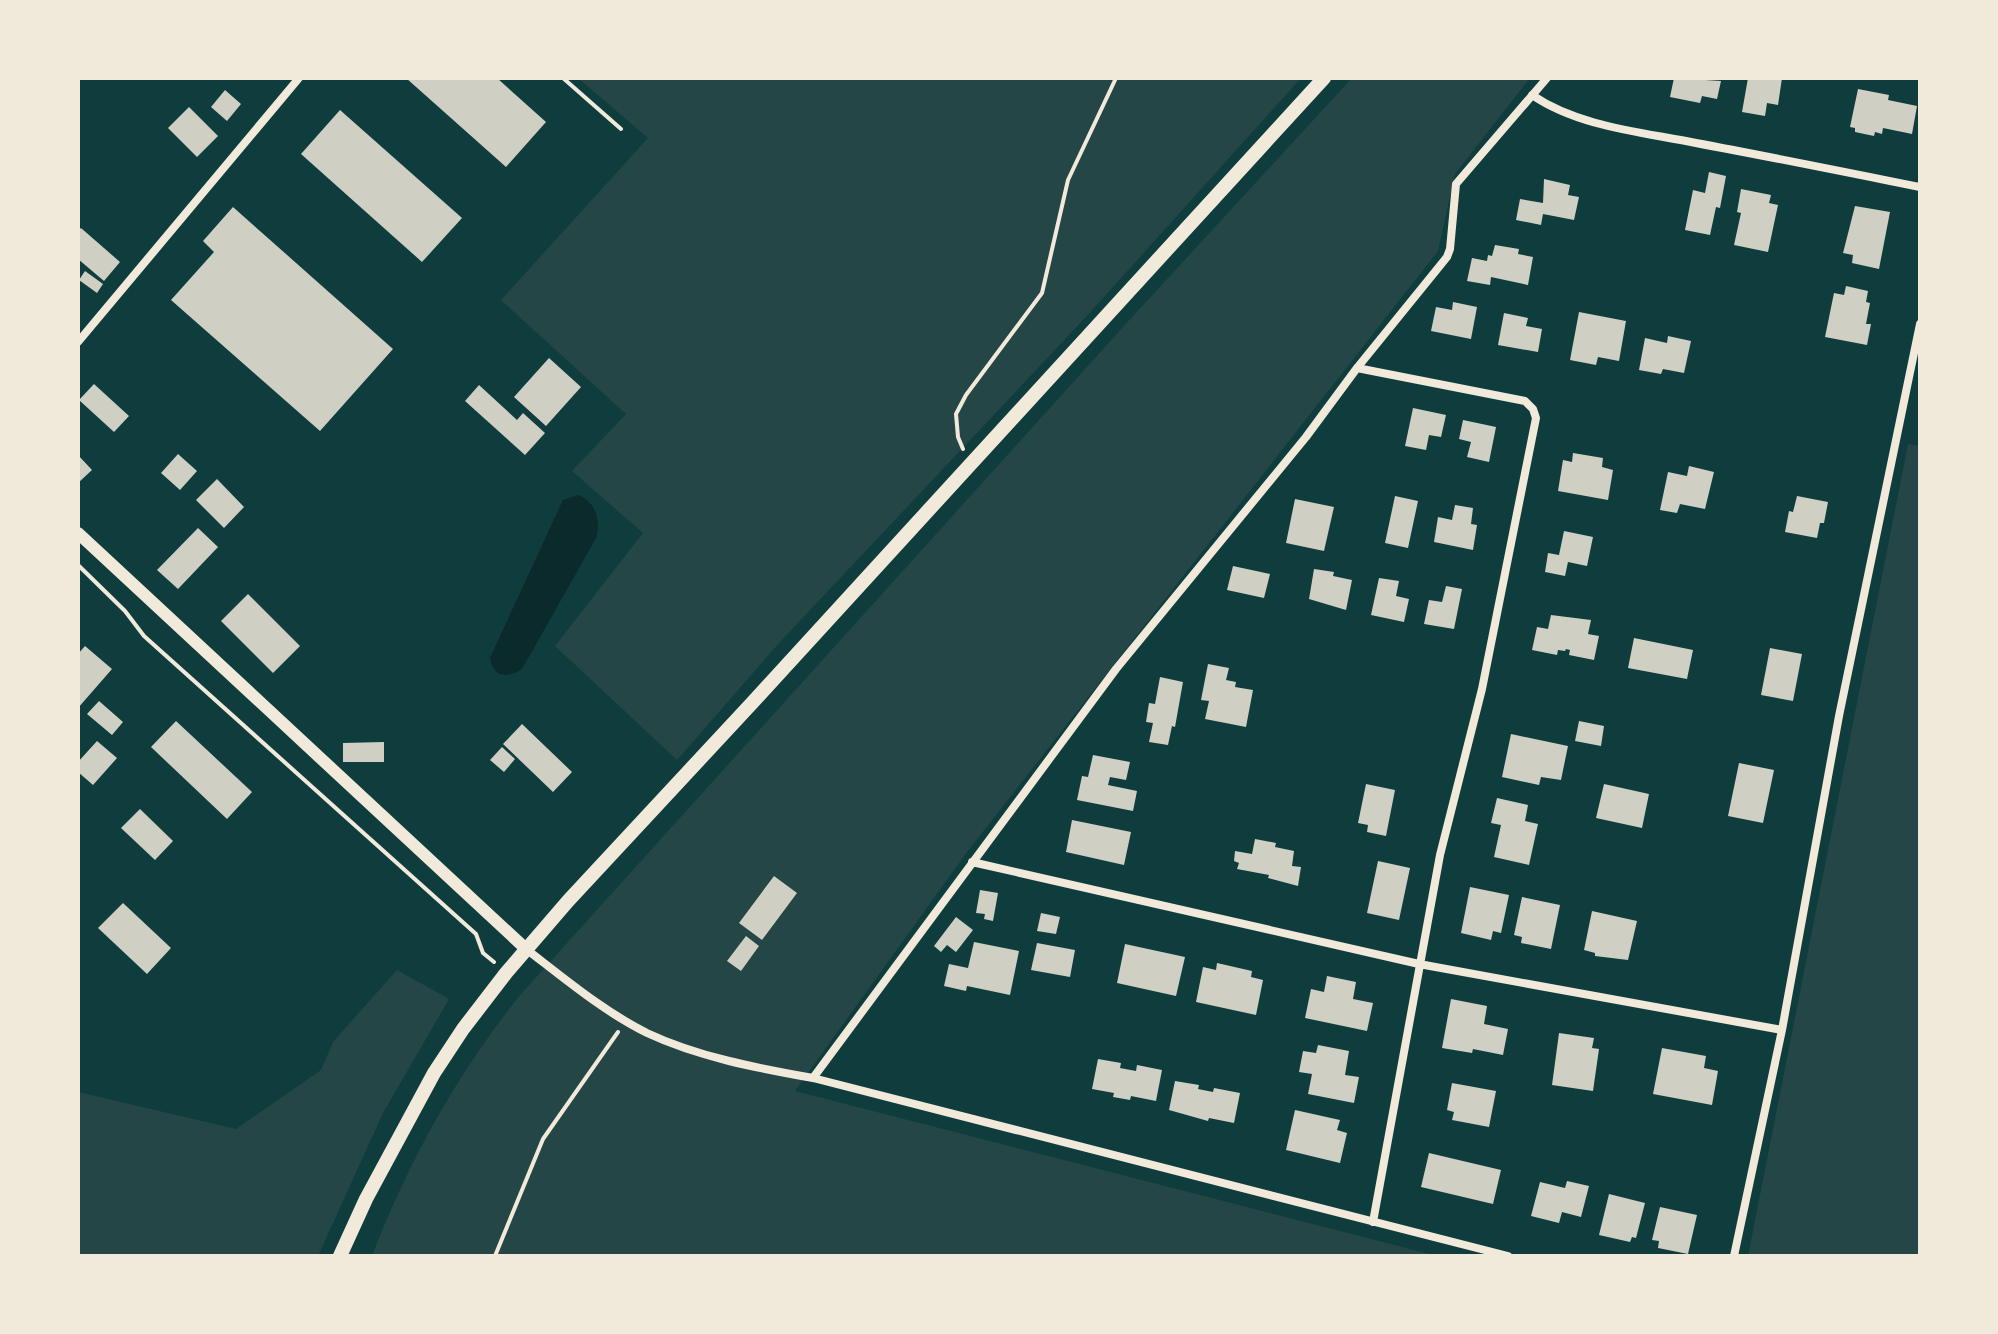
<svg xmlns="http://www.w3.org/2000/svg" width="1998" height="1334" viewBox="0 0 1998 1334" font-family="'Nunito Sans',sans-serif">
  <style>
    .green { fill: #244646 }
    .water { fill: #0a2a2b }
    .building { fill: #cfcfc3 }
    .lines { fill: none; stroke-linecap: round; stroke-linejoin: round }
    .path { stroke: #f1e9da; stroke-width: 4 }
    .minor { stroke: #f1e9da; stroke-width: 8 }
    .secondary { stroke: #f1e9da; stroke-width: 12 }
    .primary { stroke: #f1e9da; stroke-width: 14 }
  </style>
  <rect width="100%" height="100%" fill="#0f3d3e"/>
  <path class="green" d="M578 78H1301L1086 317 779 643 677 760 555 646 643 533 572 471 626 414 501 300 648 138Z
    M1352 78H1530L1455 174 1438 251 967 852 795 1091 1437 1256H372C408 1162 458 1072 521 994L1123 327Z
    M1908 444 1920 446V1256H1748Z
    M397 970 449 999 383 1113 318 1256H78V1092L236 1129 321 1070 333 1042Z"/>
  <path class="water" d="M578 495C596 502 601 520 596 538L522 669C507 679 493 677 490 658L563 500Z"/>
  <path class="building" d="M406 78H497L546 122 506 167Z
    M1674 78 1721 81 1717 99 1702 96 1700 103 1670 97Z
    M1748 78H1782L1778 105 1767 103 1765 116 1742 112Z
    M1858 89 1889 95 1888 100 1917 106 1912 134 1883 128 1882 134 1875 132 1874 136 1855 132V128L1850 127Z
    M225 90 241 104 227 121 211 107Z
    M189 107 218 136 197 157 168 128Z
    M340 110 462 218 422 262 301 154Z
    M1709 172 1726 176 1720 208 1716 207 1710 235 1685 230 1693 190 1705 193Z
    M1544 179 1570 185 1568 195 1579 197 1574 220 1543 214 1541 225 1516 220 1520 199 1543 203Z
    M1741 189 1771 195 1769 203 1778 205 1768 252 1734 245 1741 213 1737 212Z
    M1855 206 1890 212 1879 269 1852 263 1853 255 1843 253Z
    M233 207 393 349 320 431 171 300 214 252 203 241Z
    M81 228 120 262 104 281 78 259V231Z
    M1495 245 1519 249 1518 254 1533 257 1528 285 1491 277 1490 285 1467 281 1472 258 1487 261 1488 255 1492 256Z
    M85 271 103 284 97 293 79 280Z
    M1846 286 1868 291 1866 302 1870 303 1866 324H1871L1867 345 1825 337 1834 293 1844 295Z
    M1453 302 1477 307 1471 339 1431 331 1436 307 1452 310Z
    M1579 312 1626 321 1619 361 1598 357 1596 365 1570 360Z
    M1504 313 1528 318 1526 326 1542 329 1538 352 1498 345Z
    M1668 336 1691 341 1684 373 1663 369 1661 374 1639 370 1645 338 1667 343Z
    M549 358 581 387 546 426 514 397Z
    M94 384 129 416 114 432 79 400Z
    M479 385 517 420 523 413 545 433 525 455 465 401Z
    M1413 408 1446 415 1441 437 1429 435 1426 450 1405 446Z
    M1463 420 1496 427 1489 462 1467 457 1471 442 1459 439Z
    M1573 453 1603 458 1602 467 1613 470 1608 500 1558 491 1563 460 1572 462Z
    M178 454 197 471 180 490 161 473Z
    M78 455 92 470 78 483Z
    M1689 466 1714 472 1705 509 1680 504 1677 513 1660 510 1668 472 1687 476Z
    M217 479 244 507 224 528 196 500Z
    M1395 496 1418 501 1408 548 1385 543Z
    M1797 496 1828 502 1824 523H1820L1817 538 1785 532 1789 511 1793 512Z
    M1295 499 1334 507 1324 551 1286 543Z
    M1455 505 1473 508 1471 524 1477 525 1473 550 1434 542 1438 517 1452 520Z
    M198 528 218 547 178 589 157 570Z
    M1564 531 1593 537 1587 566 1568 562 1565 576 1545 572 1548 553 1559 555Z
    M1233 566 1270 574 1264 598 1227 590Z
    M1314 569 1334 572 1333 576 1352 580 1346 610 1309 599Z
    M1379 578 1399 581 1396 596 1409 599 1404 622 1371 615Z
    M1446 586 1462 589 1454 629 1424 624 1429 600 1442 602Z
    M248 594 300 646 273 673 221 621Z
    M1551 615 1591 620 1588 634 1599 636 1594 660 1569 655 1570 650 1566 649 1565 651 1558 650 1557 655 1532 650 1537 627 1548 629Z
    M1634 638 1693 650 1687 679 1628 668Z
    M85 646 112 669 78 708V654Z
    M1770 648 1802 654 1793 701 1761 695Z
    M1208 664 1229 668 1226 680 1236 682 1235 687 1253 690 1246 727 1205 719 1209 701 1201 700Z
    M1160 677 1183 682 1175 727 1172 726 1168 745 1149 742 1153 723 1146 722 1149 703 1155 704Z
    M99 701 123 722 112 735 87 714Z
    M176 721 252 792 227 819 151 747Z
    M1579 721 1604 726 1601 746 1575 741Z
    M522 724 572 772 553 792 503 744Z
    M1511 734 1568 746 1561 780 1541 777 1539 785 1502 777Z
    M97 741 117 758 93 785 78 772V762Z
    M384 742V762H343V743Z
    M502 747 515 759 504 772 490 760Z
    M1093 755 1130 762 1126 780 1110 777 1108 785 1137 791 1133 811 1077 800 1082 776 1088 777Z
    M1739 763 1774 770 1763 823 1728 816Z
    M1366 784 1395 790 1386 836 1367 832 1368 825 1358 823Z
    M1604 784 1649 794 1642 828 1596 818Z
    M1497 798 1528 805 1525 821 1538 824 1529 865 1494 857 1501 825 1491 823Z
    M140 809 173 841 155 860 121 828Z
    M1072 820 1131 832 1124 865 1066 852Z
    M1255 839 1276 843 1275 847 1294 851 1292 866 1301 867 1298 886 1268 878 1269 875 1237 869 1239 863 1234 861 1235 851 1252 854Z
    M1378 861 1410 868 1399 920 1367 913Z
    M774 876 797 893 762 940 739 923Z
    M1470 887 1509 895 1501 933 1493 931 1491 940 1461 933Z
    M980 890 998 893 993 921 984 919 985 914 976 913Z
    M1522 897 1560 905 1551 949 1521 943 1522 937 1514 935Z
    M123 903 171 948 147 974 98 928Z
    M1592 911 1637 921 1628 960 1595 956V953L1584 950Z
    M1041 913 1060 917 1056 934 1037 931Z
    M956 917 973 930 956 952 947 945 941 952 934 946Z
    M746 936 759 946 741 971 727 961Z
    M974 942 1019 951 1010 995 967 986 966 991 944 986 949 964 968 968Z
    M1037 943 1075 950 1070 977 1031 970Z
    M1125 944 1185 957 1176 996 1117 983Z
    M1217 963 1252 971 1251 977 1263 980 1256 1015 1196 1002 1203 967 1216 970Z
    M1327 976 1356 982 1353 999 1373 1003 1367 1031 1305 1018 1311 989 1324 992Z
    M1451 999 1487 1006 1484 1024 1508 1029 1503 1055 1473 1049 1472 1053 1442 1048Z
    M1559 1033 1594 1038 1592 1048 1599 1049 1593 1091 1552 1085Z
    M1318 1045 1349 1051 1345 1075 1359 1077 1354 1103 1308 1094 1312 1074 1299 1072 1303 1051 1316 1053Z
    M1662 1048 1706 1056 1704 1068 1718 1071 1712 1105 1653 1094Z
    M1098 1059 1121 1063 1120 1068 1136 1071 1137 1065 1162 1070 1156 1101 1131 1096 1130 1100 1113 1097 1114 1093 1092 1089Z
    M1175 1081 1199 1085 1198 1089 1213 1092 1214 1088 1240 1093 1234 1123 1209 1118 1208 1121 1169 1110Z
    M1452 1083 1496 1091 1489 1127 1452 1120 1454 1112 1447 1110Z
    M1295 1110 1340 1120 1337 1130 1347 1133 1340 1163 1286 1150Z
    M1429 1153 1501 1170 1493 1204 1421 1187Z
    M1567 1181 1589 1186 1581 1217 1562 1212 1559 1223 1531 1216 1540 1182 1565 1188Z
    M1609 1194 1645 1203 1636 1238 1632 1237 1630 1242 1599 1235Z
    M1660 1207 1697 1215 1688 1254 1658 1248 1659 1241 1652 1240Z"/>
  <g class="lines">
    <path class="path" d="M563 78 621 129
      M963 449 958 437 956 414 966 395 1042 293 1068 180 1116 78
      M78 565 125 611 144 636 476 934 483 953 494 962
      M495 1256 543 1139 618 1032"/>
    <path class="minor" d="M1532 95C1579 127 1642 132 1696 143 1771 157 1845 172 1920 187
      M78 342 299 78
      M1357 368 1525 401 1533 409 1536 418 1482 689 1440 855 1373 1222
      M972 862 1419 964 1782 1030
      M526 949C565 979 603 1011 647 1033 698 1057 757 1068 813 1078L1508 1256
      M813 1078 1116 669 1306 437 1357 368 1447 257 1450 249 1456 184 1547 78
      M1734 1256 1782 1030 1839 716 1920 324"/>
    <path class="secondary" d="M78 533 526 949"/>
    <path class="primary" d="M340 1256 366 1199 434 1073 463 1029 506 973 568 901 752 703 1324 78"/>
  </g>
  <rect width="1998" height="1334" fill="none" stroke="#f1e9da" stroke-width="160"/>
</svg>
